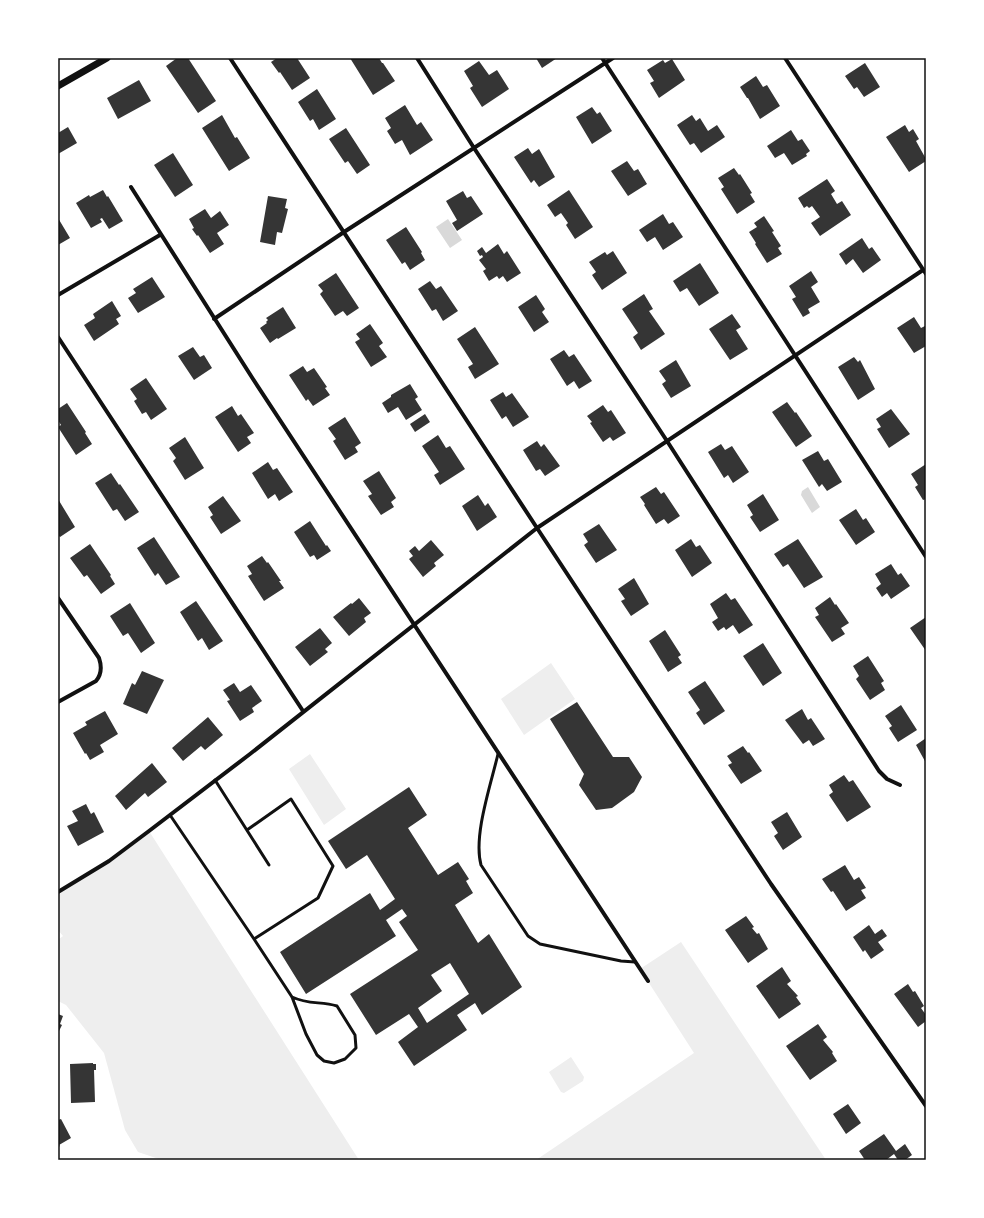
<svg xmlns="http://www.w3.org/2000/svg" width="984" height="1218" viewBox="0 0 984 1218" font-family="'Source Sans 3',sans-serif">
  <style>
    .green { fill: #eee }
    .water { fill: #d9d9d9 }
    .building { fill: #353535; fill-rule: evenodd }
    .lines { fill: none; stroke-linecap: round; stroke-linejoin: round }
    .service { stroke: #111; stroke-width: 3 }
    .minor { stroke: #111; stroke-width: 4 }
    .tertiary { stroke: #111; stroke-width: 7 }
    .neatline { fill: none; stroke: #111; stroke-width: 1.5 }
  </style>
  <rect width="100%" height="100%" fill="#fff"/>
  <path class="green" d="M551 663 575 699 524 735 501 699Z
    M310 754 346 809 324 825 289 769Z
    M149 831 359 1160H162L138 1152 125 1130 104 1053 66 1005 58 1001V940L63 936 58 930V892L109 861Z
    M681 942 826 1160H536L694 1053 640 969Z
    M571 1057 584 1077 583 1081 564 1093 561 1092 549 1072Z"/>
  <path class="water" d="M448 219 462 240 450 248 436 227Z
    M808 487 820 507 812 513 801 495 802 491Z"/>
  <path class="building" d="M177 58H188L216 101 198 113 166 66Z
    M277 58H297L310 78 292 90 280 72 279 73 271 62Z
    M350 58H379L382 63H383L395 81 373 95Z
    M536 58H557L542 68Z
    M672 59 685 80 659 98 650 83 654 81 647 70 663 60 665 63Z
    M479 61 489 75 497 70 509 89 482 107 470 88 473 86 464 71Z
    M865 63 880 87 864 97 857 87 854 89 845 76Z
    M756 76 763 87 767 85 780 106 760 119 748 98H747L740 87Z
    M139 80 151 101 118 119 107 98Z
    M317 89 336 119 319 130 313 119 310 121 298 102Z
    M405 105 417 125 421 122 433 140 410 155 402 140 395 144 387 131 391 128 385 118Z
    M592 107 597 114 600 112 612 131 592 144 576 117Z
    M222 115 235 138 237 137 250 158 229 171 202 128Z
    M692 115 696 121 700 118 708 131 717 125 725 137 701 153 694 143 690 145 677 125Z
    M905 125 909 132 913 129 919 139 916 141 926 159V161L909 172 886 137Z
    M68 127 77 143 58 154V133Z
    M346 128 370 165 357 174 348 161 345 163 329 139Z
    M791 130 798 141 802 139 810 151 806 154 807 156 792 165 784 153 775 158 767 146Z
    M528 148 532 154 539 149 555 177 539 187 534 180 531 183 514 157Z
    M173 153 193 185 175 197 154 165Z
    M627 161 634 171 638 169 647 184 628 196 611 171Z
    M734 168 739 175 740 174 752 193 750 194 755 202 737 214 721 189 724 187 718 178Z
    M827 179 835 191 831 194 837 204 842 201 851 215 820 236 811 223 820 217 812 206 809 208 807 206 804 208 798 198Z
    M103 190 107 197 108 196 123 221 109 229 102 218 100 219 102 222 91 228 76 203 89 195 90 197Z
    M569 190 593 227 575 239 566 225 568 223 561 213 555 217 547 205Z
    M463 191 467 198 471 196 483 214 457 231 452 223 457 220 446 201Z
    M268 196 287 199 285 208 288 209 282 233 277 232 275 245 260 242Z
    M205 209 211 218 220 211 229 225 217 233 224 244 210 253 198 235 197 236 192 229 194 228 189 219Z
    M663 214 669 224 673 222 683 237 663 250 655 237 647 242 639 230Z
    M764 216 774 231 772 232 781 246 778 248 782 254 767 263 755 244 756 243 749 232 757 227 754 223Z
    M58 218 70 238 58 245Z
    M406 227 422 252 421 253 425 260 410 270 405 262 402 264 386 240Z
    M862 238 869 249 872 247 881 260 863 273 853 259 846 265 839 254Z
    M498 244 504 254 507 251 521 273 507 282 503 276 499 279 497 276 489 281 483 271 486 269 479 260 483 257 482 255 480 256 477 251 482 247 486 253Z
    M613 251 627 273 602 290 592 275 596 272 589 262 605 252 607 255Z
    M700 263 719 293 699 306 687 288 680 292 673 281Z
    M811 271 818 282 811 287 820 302 808 309 810 313 803 317 792 299 796 297 789 286Z
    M336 273 359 308 347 316 343 311 335 316 320 294 323 291 318 285Z
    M152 277 165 297 138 313 128 298 136 293 133 289Z
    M430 281 436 289 441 286 458 311 443 321 436 309 432 311 418 289Z
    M644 294 653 309 649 311 665 334 641 350 633 337 638 333 622 309Z
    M536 295 545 309 542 312 549 322 534 332 518 307Z
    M112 301 121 316 116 319 119 324 94 341 84 325 95 318 93 314Z
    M283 307 296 328 278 339 277 338 270 343 260 328 267 323 266 322 268 320 266 318Z
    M732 314 741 327 736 330 748 349 730 360 709 329Z
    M914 317 921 328 925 326 926 328V346L914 353 897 328Z
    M370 324 383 343 379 346 387 357 371 367 355 342 360 339 356 334Z
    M475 327 499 364 475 379 468 367 473 364 457 339Z
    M193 347 200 357 204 355 212 368 194 380 178 356Z
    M564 350 569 357 574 354 592 381 579 389 574 381 567 386 550 359Z
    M854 357 858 362 860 360 875 389 858 400 838 367Z
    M676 360 691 386 671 398 662 384 666 381 659 371Z
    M303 366 307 372 314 368 327 387 325 388 330 395 313 406 308 399 306 401 289 375Z
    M146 378 167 409 151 420 146 412 142 414 134 401 137 399 130 389Z
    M410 384 418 397 415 399 422 410 406 420 398 407 388 413 382 403 391 397V395Z
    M503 392 506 397 512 393 529 417 513 427 506 416 502 419 490 400Z
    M787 402 795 413 796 412 812 436 796 447 772 412Z
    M67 403 86 432 85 433 92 444 76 455 58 427 61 425 58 420V409Z
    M603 405 608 412 611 410 626 433 613 441 610 437 603 442 590 423 592 422 587 416Z
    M232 406 238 416 241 414 254 433 247 437 251 443 238 452 215 417Z
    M891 409 910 434 889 448 877 429 881 427 876 419Z
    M425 414 430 422 415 432 410 424Z
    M345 417 361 443 355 447 358 452 345 460 333 441 336 439 328 428Z
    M438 435 446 448 450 446 465 469 440 485 434 475 439 472 422 446Z
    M185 437 204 468 185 480 173 461 176 458 169 448Z
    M537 441 541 447 544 444 560 466 545 476 540 469 536 471 523 450Z
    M721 444 725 450 732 446 749 472 733 483 728 475 724 478 708 452Z
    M818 451 824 461 828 459 842 482 827 491 822 484 819 487 802 460Z
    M268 462 273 470 277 468 293 492 279 501 275 494 268 499 252 473Z
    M926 464V499L923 500 915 487 918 485 911 474Z
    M379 471 396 498 391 502 394 507 381 515 368 496 372 494 363 481Z
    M111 473 119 485 120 484 139 512 125 521 117 509 113 511 95 483Z
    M656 487 661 494 664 492 680 516 668 524 664 519 656 524 644 505 645 504 640 497Z
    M763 494 779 520 760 532 750 517 753 515 747 505Z
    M478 495 485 506 488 503 497 517 477 531 462 506Z
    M223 496 241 521 221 534 210 517 213 515 208 507Z
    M58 499 75 527 60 537 58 535Z
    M856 509 863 520 866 518 875 532 856 545 839 520Z
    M310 521 326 546 327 545 331 551 317 560 314 555 310 557 294 532Z
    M599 524 617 550 596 563 584 545 588 542 583 534Z
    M154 537 180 577 166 585 158 573 155 576 137 548Z
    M691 539 696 547 700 545 712 563 692 577 675 550Z
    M798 539 823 577 804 588 788 564 783 567 774 554Z
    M431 540 444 555 434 563 436 566 423 577 409 559 413 556 409 551 415 546 419 551Z
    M90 544 111 575 110 576 115 584 101 594 87 575 84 577 70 558Z
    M262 556 267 563 268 562 281 581H279L284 588 264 601 248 576 252 574 247 566Z
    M891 564 898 575 901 573 910 586 891 599 887 593 882 597 876 588 881 584 875 574Z
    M634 578 649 604 631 616 621 601 625 599 618 589Z
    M726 593 731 600 735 598 753 625 739 634 733 625 726 630 724 627 718 631 712 622 718 618 710 604Z
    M830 597 835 605 836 604 849 623 841 628 845 634 832 642 815 617 819 615 815 608Z
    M359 598 371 613 364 618 366 622 349 636 333 617 351 603 352 604Z
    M196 601 223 641 209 650 202 638 198 641 180 612Z
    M130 603 155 643 141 653 128 633 123 636 110 616Z
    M926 617V651L910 628Z
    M320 628 332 643 325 649 328 652 310 666 295 647Z
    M665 630 681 655 678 657 682 663 668 672 649 641Z
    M763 643 782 673 763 686 743 656Z
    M868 656 884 681 881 683 885 690 870 700 856 679 859 676 853 666Z
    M142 671 164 680 147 714 123 704 132 683 135 685Z
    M705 681 725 711 704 725 696 713 700 710 688 692Z
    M234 683 240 692 251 685 262 701 252 708 254 712 240 721 227 701 230 700 223 690Z
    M577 702 613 757H629L642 777 634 792 612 808 596 810 579 785 584 774 550 719Z
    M901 705 917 730 898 742 889 728 892 726 885 716Z
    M802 709 808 720 811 718 825 739 813 746 809 740 803 744 785 720Z
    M105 711 118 734 100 745 104 752 90 760 86 753 85 754 73 733 87 725 85 722Z
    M208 717 223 735 205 750 201 746 183 761 172 748Z
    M926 738V763L916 745Z
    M743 746 748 753 749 752 762 771 741 784 728 765 732 763 727 756Z
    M152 763 167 782 148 797 145 793 126 810 115 796Z
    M844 775 849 782 853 780 871 807 847 822 829 795 833 792 829 785Z
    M409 787 427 815 408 828 438 875 458 862 469 879 466 881 473 893 455 905 478 943 489 934 522 987 482 1015 475 1003 457 1015 467 1030 414 1066 398 1042 418 1027 409 1014 376 1035 350 994 418 950 399 922 407 916 402 909 386 920 396 936 306 994 280 952 370 893 380 910 395 899 367 855 346 869 328 841ZM450 963 469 994 427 1023 418 1008 442 991 431 975Z
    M86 804 91 814 94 812 104 832 78 846 67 826 78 821 72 811Z
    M787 812 802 837 783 850 774 836 778 833 771 822Z
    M845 865 854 880 859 877 866 888 861 890 866 898 846 911 833 891 831 892 822 879Z
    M746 916 754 927 752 928 757 934 759 933 768 949 748 963 725 930Z
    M869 925 875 934 882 929 887 936 878 942 884 950 871 959 865 950 863 952 853 937Z
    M782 967 791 981 787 984 798 996 796 997 801 1004 779 1019 756 986Z
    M908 984 913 992 915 991 924 1006 921 1008 926 1015V1021L918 1027 894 994Z
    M58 1014 63 1016 60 1024 62 1025 58 1033Z
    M818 1024 827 1037 823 1040 833 1052 832 1053 837 1061 810 1080 786 1046Z
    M93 1063V1064H96V1070H94L95 1102 71 1103 70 1064Z
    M848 1104 861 1123 846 1134 833 1114Z
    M61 1119 71 1138 59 1145 60 1146 58 1147V1120Z
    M884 1134 896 1151 905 1144 912 1155 905 1160H898L894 1154 886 1160H865L859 1151Z"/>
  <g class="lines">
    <path class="service" d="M498 754C491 784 473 836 481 865L528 936 540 944 621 961 635 962
      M215 780 269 865
      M170 815 254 939 318 898 333 866 291 799 247 830
      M254 939 292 997 306 1034 317 1055 324 1061 334 1063 345 1059 356 1048 355 1035 337 1006C321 1001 309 1005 292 997"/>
    <path class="minor" d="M230 58 537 528 771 884 926 1106
      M417 58 474 148 667 441 879 771 887 779 900 785
      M602 58 926 557
      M785 58 926 274
      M131 187 253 379 648 981
      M58 295 160 235
      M214 319 344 232 613 58
      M58 337 303 711
      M58 598 99 658C102 667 102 674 96 681L58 702
      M58 892 109 861 149 831 250 754 537 528 923 270"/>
    <path class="tertiary" d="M58 86 107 58"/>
  </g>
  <rect width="984" height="1218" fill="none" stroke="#ffffff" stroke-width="118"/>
  <rect x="59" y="59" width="866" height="1100" class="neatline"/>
</svg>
